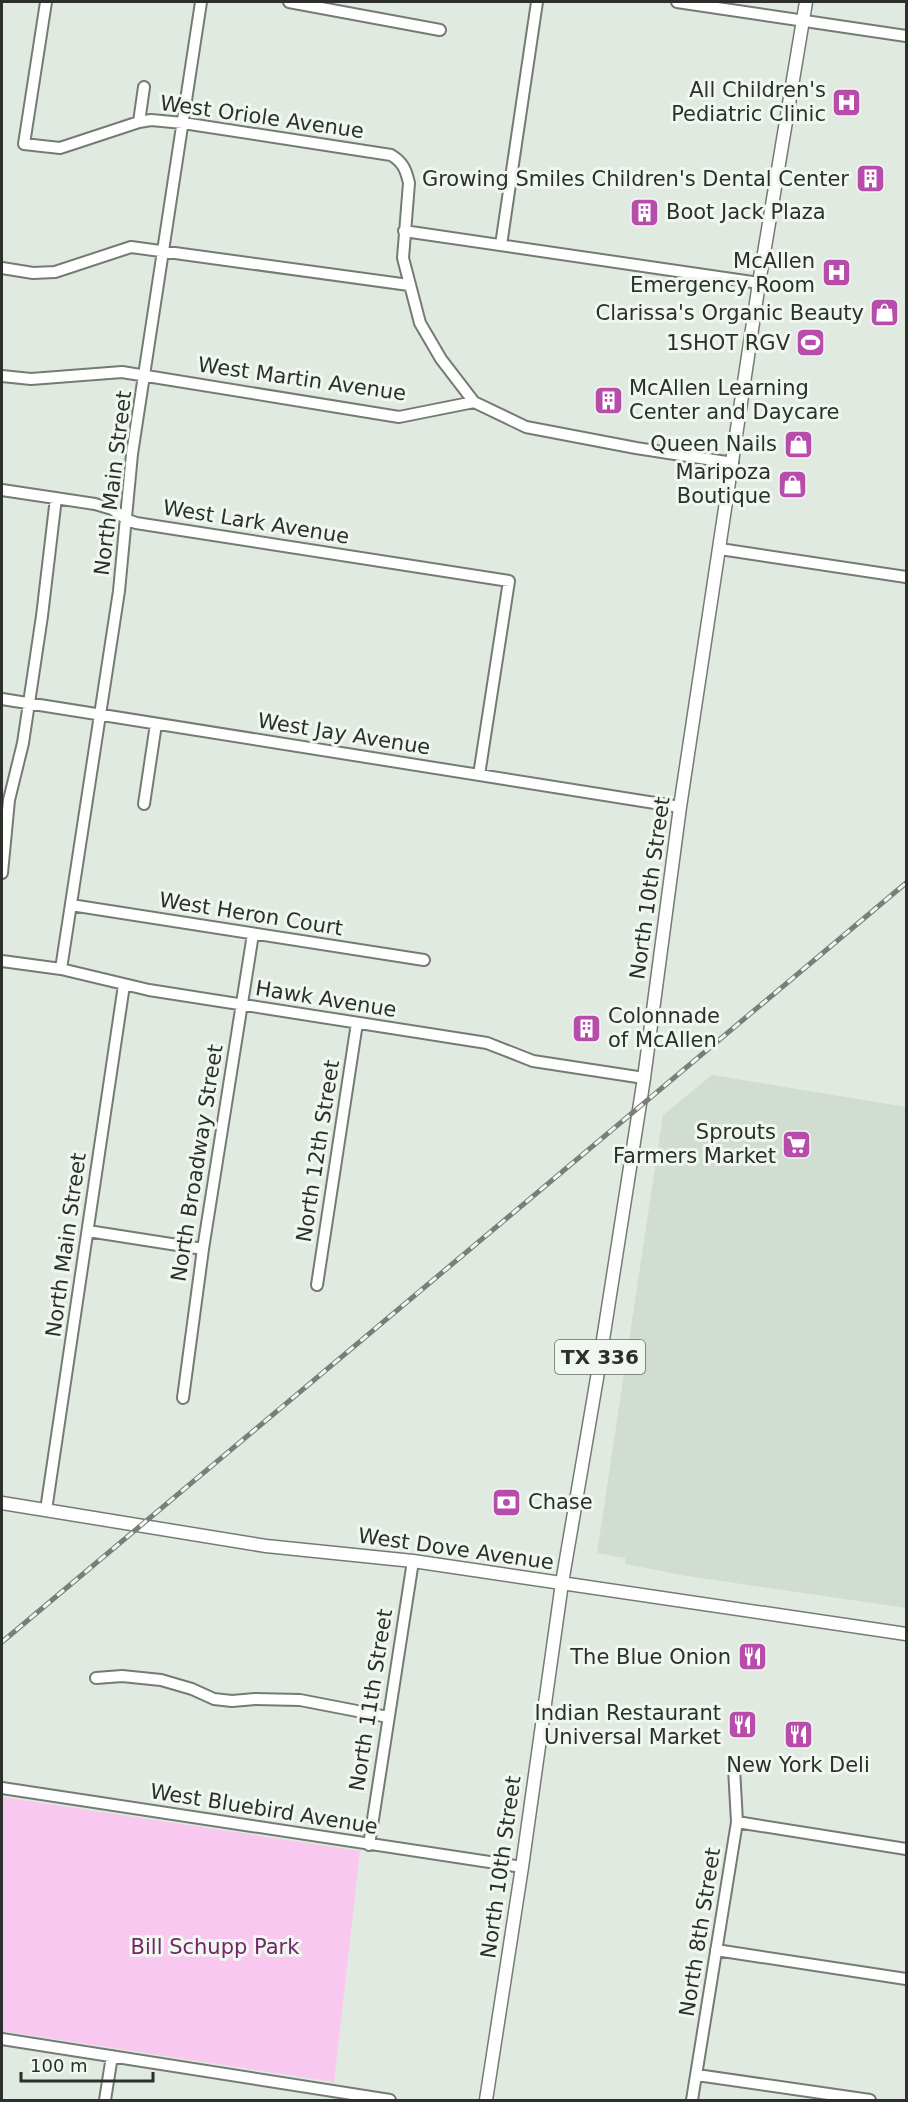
<svg xmlns="http://www.w3.org/2000/svg" width="908" height="2102" viewBox="0 0 908 2102" font-family="'DejaVu Sans',sans-serif">
<rect width="100%" height="100%" fill="#e1eae1"/>
<!-- built -->
<path fill="#d1ddd0" d="M712,1075l194,32v501l-219,-32 -62,-12v-6l-28,-5 66,-438z"/>
<!-- green -->
<path fill="#f9c8f0" d="M2,1797l358,54 -26,231 -332,-51z"/>
<g fill="none" stroke-linecap="round" stroke-linejoin="round">
<defs>
<path id="minor" d="M46,2l-22,142 36,4 79,-26 12,-2 32,3 208,32c12,7 15,15 18,28l-6,75 17,65 21,36 33,43
M289,2l151,28
M677,2l229,34
M139,122l5,-35
M404,231l355,52
M501,245l36,-243
M2,268l31,5 22,-1 76,-25 278,38
M2,376l29,3 91,-7 277,45 75,-15 52,25 110,21 97,15
M2,490l93,14 17,5 14,10 10,4 373,58 -30,194
M720,549l186,28
M2,699l678,108
M144,804l12,-80
M2,873l7,-73 14,-57 19,-127 14,-118
M71,905l353,55
M2,961l59,8 88,21 338,53 46,18 111,17
M61,969l58,-378 13,-137 69,-452
M88,1231l115,18
M317,1285l40,-262
M183,1398l20,-149 50,-315
M46,1510l78,-525
M96,1678l26,-2 39,4 31,9 22,10 18,2 23,-2 45,1 88,17
M2,1788l520,79
M737,1822l169,27
M369,1845l44,-284
M716,1950l190,29
M2,2039l388,61
M697,2075l173,25
M105,2100l7,-44
M692,2100l45,-278 -3,-54"/>
<path id="major" d="M2,1503l264,43 147,15 493,73
M486,2100l36,-233 40,-284 35,-205 47,-300 36,-271 79,-524 47,-281"/>
</defs>
<!-- minor casing -->
<use href="#minor" stroke="#747b73" stroke-width="14"/>
<!-- major casing -->
<use href="#major" stroke="#747b73" stroke-width="15"/>
<!-- minor -->
<use href="#minor" stroke="#fff" stroke-width="10"/>
<!-- major -->
<use href="#major" stroke="#fff" stroke-width="12"/>
<defs>
<path id="rail" d="M2,1642l904,-759"/>
</defs>
<!-- rail casing -->
<use href="#rail" stroke="#787e78" stroke-width="5"/>
<!-- rail -->
<use href="#rail" stroke="#eff7ee" stroke-width="3" stroke-dasharray="9" stroke-linecap="butt"/>
</g>
<!-- icons -->
<defs>
<symbol id="hospital-square" viewBox="-11 -11 22 22"><rect x="-9" y="-9" width="18" height="18" rx="4" fill="#b84cab" stroke="#eff7ee"/><path d="M-5-5h3v3.5h4V-5h3V5h-3V1.5h-4V5h-3Z" fill="#fff"/></symbol>
<symbol id="building-square" viewBox="-11 -11 22 22"><rect x="-9" y="-9" width="18" height="18" rx="4" fill="#b84cab" stroke="#eff7ee"/><path d="M-4-6H4V6H1V3H-1V6H-4ZM-2.5-4.3h1.7v1.8h-1.7ZM.8-4.3h1.7v1.8H.8ZM-2.5-1h1.7V.8h-1.7ZM.8-1h1.7V.8H.8Z" fill="#fff"/></symbol>
<symbol id="shop-square" viewBox="-11 -11 22 22"><rect x="-9" y="-9" width="18" height="18" rx="4" fill="#b84cab" stroke="#eff7ee"/><path d="M-5-2.5h2.3a2.7 3.5 0 0 1 5.4 0H5L5.5 6h-11ZM-1.5-2.5h3a1.5 2.3 0 0 0-3 0Z" fill="#fff"/></symbol>
<symbol id="stadium-square" viewBox="-11 -11 22 22"><rect x="-9" y="-9" width="18" height="18" rx="4" fill="#b84cab" stroke="#eff7ee"/><path d="M0-5a6.5 5 0 1 0 0 10a6.5 5 0 1 0 0-10ZM-3.5-1.8h7v3.6h-7Z" fill="#fff"/></symbol>
<symbol id="supermarket-square" viewBox="-11 -11 22 22"><rect x="-9" y="-9" width="18" height="18" rx="4" fill="#b84cab" stroke="#eff7ee"/><path d="M-6-5.5h2.5l.6 2H6L4.5 2H-2.5L-4.4-4H-6ZM-1.5 3.2a1.3 1.3 0 1 0 .1 0ZM3 3.2a1.3 1.3 0 1 0 .1 0Z" fill="#fff"/></symbol>
<symbol id="bank-square" viewBox="-11 -11 22 22"><rect x="-9" y="-9" width="18" height="18" rx="4" fill="#b84cab" stroke="#eff7ee"/><path d="M-6-4H6V4H-6ZM0-2.3a2.3 2.3 0 1 0 0 4.6a2.3 2.3 0 1 0 0-4.6Z" fill="#fff"/></symbol>
<symbol id="restaurant-square" viewBox="-11 -11 22 22"><rect x="-9" y="-9" width="18" height="18" rx="4" fill="#b84cab" stroke="#eff7ee"/><path d="M-5-6h1v4h1v-4h1v4h1v-4h1v5L-1.5 .5V6h-2V.5L-5-1ZM5-6V6H3V1.5H1.5Q1.5-4 5-6Z" fill="#fff"/></symbol>
</defs>
<g fill-rule="evenodd">
<use href="#hospital-square" x="830" y="86" width="33" height="33"/>
<use href="#building-square" x="854" y="162" width="33" height="33"/>
<use href="#building-square" x="628" y="196" width="33" height="33"/>
<use href="#hospital-square" x="820" y="256" width="33" height="33"/>
<use href="#shop-square" x="868" y="296" width="33" height="33"/>
<use href="#stadium-square" x="794" y="326" width="33" height="33"/>
<use href="#building-square" x="592" y="384" width="33" height="33"/>
<use href="#shop-square" x="782" y="428" width="33" height="33"/>
<use href="#shop-square" x="776" y="468" width="33" height="33"/>
<use href="#building-square" x="570" y="1012" width="33" height="33"/>
<use href="#supermarket-square" x="780" y="1128" width="33" height="33"/>
<use href="#bank-square" x="490" y="1486" width="33" height="33"/>
<use href="#restaurant-square" x="736" y="1640" width="33" height="33"/>
<use href="#restaurant-square" x="726" y="1708" width="33" height="33"/>
<use href="#restaurant-square" x="782" y="1718" width="33" height="33"/>
</g>
<g text-anchor="middle" stroke-width="6" stroke-linejoin="round" paint-order="stroke">
<!-- shield labels -->
<rect fill="#eff7ee" stroke="#666b66" stroke-width="1.5" x="555" y="1340" width="90" height="34" rx="4.5"/>
<g font-size="20" font-weight="bold" fill="#2c2f2b">
<text x="600" y="1364">TX 336</text>
</g>
<!-- poi labels -->
<g font-size="21" fill="#2c2f2b" stroke="#eff7ee" text-anchor="end">
<text x="826" y="97">All Children's<tspan x="826" dy="24">Pediatric Clinic</tspan></text>
<text x="849" y="186">Growing Smiles Children's Dental Center</text>
<text x="666" y="219" text-anchor="start">Boot Jack Plaza</text>
<text x="815" y="268">McAllen<tspan x="815" dy="24">Emergency Room</tspan></text>
<text x="864" y="320">Clarissa's Organic Beauty</text>
<text x="790" y="350">1SHOT RGV</text>
<text x="629" y="395" text-anchor="start">McAllen Learning<tspan x="629" dy="24">Center and Daycare</tspan></text>
<text x="777" y="451">Queen Nails</text>
<text x="771" y="479">Maripoza<tspan x="771" dy="24">Boutique</tspan></text>
<text x="608" y="1023" text-anchor="start">Colonnade<tspan x="608" dy="24">of McAllen</tspan></text>
<text x="776" y="1139">Sprouts<tspan x="776" dy="24">Farmers Market</tspan></text>
<text x="528" y="1509" text-anchor="start">Chase</text>
<text x="731" y="1664">The Blue Onion</text>
<text x="721" y="1720">Indian Restaurant<tspan x="721" dy="24">Universal Market</tspan></text>
<text x="798" y="1772" text-anchor="middle">New York Deli</text>
</g>
<!-- street labels -->
<g font-size="21" fill="#2c2f2b" stroke="#eff7ee">
<text transform="translate(262 117) rotate(8)" y="7">West Oriole Avenue</text>
<text transform="translate(302 379) rotate(8)" y="7">West Martin Avenue</text>
<text transform="translate(113 483) rotate(-83)" y="7">North Main Street</text>
<text transform="translate(256 522) rotate(9)" y="7">West Lark Avenue</text>
<text transform="translate(344 734) rotate(9)" y="7">West Jay Avenue</text>
<text transform="translate(650 888) rotate(-82)" y="7">North 10th Street</text>
<text transform="translate(251 914) rotate(9)" y="7">West Heron Court</text>
<text transform="translate(326 999) rotate(9)" y="7">Hawk Avenue</text>
<text transform="translate(318 1151) rotate(-81)" y="7">North 12th Street</text>
<text transform="translate(197 1163) rotate(-81)" y="7">North Broadway Street</text>
<text transform="translate(66 1245) rotate(-82)" y="7">North Main Street</text>
<text transform="translate(456 1549) rotate(8)" y="7">West Dove Avenue</text>
<text transform="translate(371 1700) rotate(-81)" y="7">North 11th Street</text>
<text transform="translate(264 1809) rotate(9)" y="7">West Bluebird Avenue</text>
<text transform="translate(501 1867) rotate(-82)" y="7">North 10th Street</text>
<text transform="translate(700 1932) rotate(-81)" y="7">North 8th Street</text>
</g>
<!-- park labels -->
<g font-size="21" fill="#75246c" stroke="#eff7ee">
<text x="215" y="1954">Bill Schupp Park</text>
</g>
</g>
<!-- border -->
<rect width="908" height="2102" fill="none" stroke="#2c2f2b" stroke-width="6"/>
<!-- scale -->
<path d="M21 2072v9h132v-9" fill="none" stroke="#2c2f2b" stroke-width="3"/>
<text x="30" y="2072" font-size="18" fill="#2c2f2b" stroke="#eff7ee" stroke-width="4.5" paint-order="stroke">100 m</text>
</svg>
